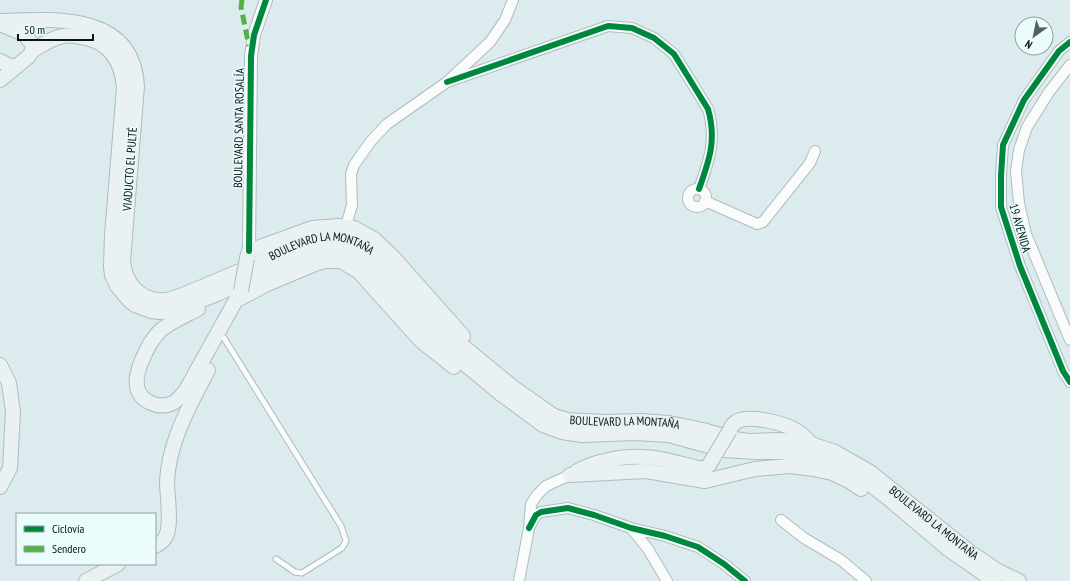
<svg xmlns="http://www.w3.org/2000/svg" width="1070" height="581" viewBox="0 0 1070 581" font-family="'PT Sans Narrow',sans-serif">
<rect width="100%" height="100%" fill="#dcebed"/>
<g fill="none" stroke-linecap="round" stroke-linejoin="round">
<defs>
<path id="service" d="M224,338l117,188 5,15 -4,7 -40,25 -7,-1 -19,-13"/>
<path id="minor" d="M1070,42l-11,9 -35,49 -21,45 -2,31v31l19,59 43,105 7,11
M1070,65l-21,27 -22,35 -8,23 -3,21 3,32 7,31 44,106
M447,82l161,-56 24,2 22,10 20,16 34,55c9,31 1,52 -9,80
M688 198a9 9 0 1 1 18 0a9 9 0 1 1-18 0Z
M705,201l52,23 6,-2 47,-59 5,-12
M346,226l6,-21 -1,-31 3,-9 17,-24 16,-17 60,-42 43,-40 15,-22 8,-20
M781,520l23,18 37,22 25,21
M529,528l7,-13 5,-3 27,-4 26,7 37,13 34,8 33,11 26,17 21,17
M631,528l17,21 19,32
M519,581l10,-53 2,-24 6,-9 9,-9 24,-11"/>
<path id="tertiary" d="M249,251l2,-195 3,-21 12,-35"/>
<g id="secondary">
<path id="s1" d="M0,21c54,-2 133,-9 137,65l-14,175c2,22 17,41 42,39 12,-1 25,-9 37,-13 19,-8 38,-16 56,-24 21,-10 42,-23 65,-26 20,-2 39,5 53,18l40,46 37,37 61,50 40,28 13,4 37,2 37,-1 28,2 34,7 31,9 15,2 29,-1 17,1 16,3 24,8 35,20 100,80 28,19 21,10"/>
<path d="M32,51c10,-6 19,-13 31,-15 5,-1 12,0 18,1 28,4 41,24 43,51l-12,147 -1,32 1,8 5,11 12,14 6,5 16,6 9,1 14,-1 43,-17 90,-40 21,-5 11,1 12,3 9,6 19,18 57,63 65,54 42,31 19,7 20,3 53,-2 34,2 54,15 34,2h26l21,2 23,6 14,5 14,8 34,26 59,50 46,32"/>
<path d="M0,61l10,5h7l12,-10 3,-5 1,-6 -9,-11 -24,-10"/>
<path d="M0,80l17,-14"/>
<path d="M247,258l2,-7 63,-23 27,-2 15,2 20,11 19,18 70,79"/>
<path d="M241,298l26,-14 48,-20 10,-3h16l18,11 62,69 33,26"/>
<path d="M198,309c-11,6 -31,14 -39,23 -10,10 -25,40 -22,54 2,15 22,24 36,17 5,-3 9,-8 13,-13l55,-99"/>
<path d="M0,365l9,18 4,29 -3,56 -10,19"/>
<path d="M730,430c1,-3 3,-6 6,-8 13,-8 48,1 61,9 5,3 10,8 14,13"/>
<path d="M576,472c17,-11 47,-16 67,-15 17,0 38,7 55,11h7l4,-3"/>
<path d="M570,475l76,-4 59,10 50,-12 35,-3 24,3 18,4 17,8 12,8"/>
<path d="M155,546c4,-2 9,-5 11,-10 6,-11 1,-41 1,-55 2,-40 23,-76 41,-111"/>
<path d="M86,581l32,-17"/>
</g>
</defs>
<!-- service casing -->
<use href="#service" stroke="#afbcbd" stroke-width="7"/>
<!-- minor casing -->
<use href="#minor" stroke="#afbcbd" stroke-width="12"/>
<!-- tertiary casing -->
<use href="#tertiary" stroke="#afbcbd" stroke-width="14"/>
<!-- secondary casing -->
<use href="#secondary" stroke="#afbcbd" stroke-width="16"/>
<!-- service -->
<use href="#service" stroke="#fafcfc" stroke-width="5"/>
<!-- minor -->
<use href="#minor" stroke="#fafcfc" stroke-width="10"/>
<!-- tertiary -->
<use href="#tertiary" stroke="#fafcfc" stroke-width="12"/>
<!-- secondary -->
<use href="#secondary" stroke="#e9f1f3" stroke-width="14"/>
<defs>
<path id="secondary-bridge" d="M241,291l6,-33
M709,465l21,-35"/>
</defs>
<!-- secondary-bridge casing -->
<use href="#secondary-bridge" stroke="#afbcbd" stroke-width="16" stroke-linecap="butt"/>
<!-- secondary-bridge -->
<use href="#secondary-bridge" stroke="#e9f1f3" stroke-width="14"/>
<!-- quiet -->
<path stroke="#54b144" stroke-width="5" stroke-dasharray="10 5" stroke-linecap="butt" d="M242,0l-1,7 8,39"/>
<defs>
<path id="cycleway" d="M1070,42l-11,9 -35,49 -21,45 -2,31v31l19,59 43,105 7,11
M447,82l161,-56 24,2 22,10 20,16 34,55c9,31 1,52 -9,80
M249,251l2,-195 3,-21 12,-35
M529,528l7,-13 5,-3 27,-4 26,7 37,13 34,8 33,11 26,17 21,17"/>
</defs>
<!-- cycleway casing -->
<use href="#cycleway" stroke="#ebfcfd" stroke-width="8"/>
<!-- cycleway -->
<use href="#cycleway" stroke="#00873e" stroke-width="6"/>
</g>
<g text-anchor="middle" stroke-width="3" stroke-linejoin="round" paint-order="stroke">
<!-- street labels -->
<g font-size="12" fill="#091314" stroke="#ebfcfd">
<text transform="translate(239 128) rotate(-89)" y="4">BOULEVARD SANTA ROSALÍA</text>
<text transform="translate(130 169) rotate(-86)" y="4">VIADUCTO EL PULTÉ</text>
<text transform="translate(1020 228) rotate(74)" y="4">19 AVENIDA</text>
<text dy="4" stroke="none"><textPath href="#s1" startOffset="581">BOULEVARD LA MONTAÑA</textPath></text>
<text dy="4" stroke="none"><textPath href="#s1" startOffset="953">BOULEVARD LA MONTAÑA</textPath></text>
<text dy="4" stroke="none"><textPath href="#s1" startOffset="1289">BOULEVARD LA MONTAÑA</textPath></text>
</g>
</g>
<!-- legend -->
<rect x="16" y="513" width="140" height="52" fill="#ebfcfd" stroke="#919fa0"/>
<rect x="24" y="526" width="20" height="6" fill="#00873e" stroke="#919fa0"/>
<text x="52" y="533" font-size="12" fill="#091314">Ciclovía</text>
<rect x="24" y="546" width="20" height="6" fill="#54b144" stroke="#919fa0"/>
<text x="52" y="553" font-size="12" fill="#091314">Sendero</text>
<!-- north arrow -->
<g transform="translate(1034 36) rotate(213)"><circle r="19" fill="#ebfcfd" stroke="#919fa0"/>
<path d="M0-3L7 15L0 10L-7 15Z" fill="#535f60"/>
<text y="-6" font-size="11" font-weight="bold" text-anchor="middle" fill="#091314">N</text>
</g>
<!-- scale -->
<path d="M18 34v6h75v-6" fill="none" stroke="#091314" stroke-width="2"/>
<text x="24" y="34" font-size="12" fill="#091314" stroke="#ebfcfd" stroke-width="3" paint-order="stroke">50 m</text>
</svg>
